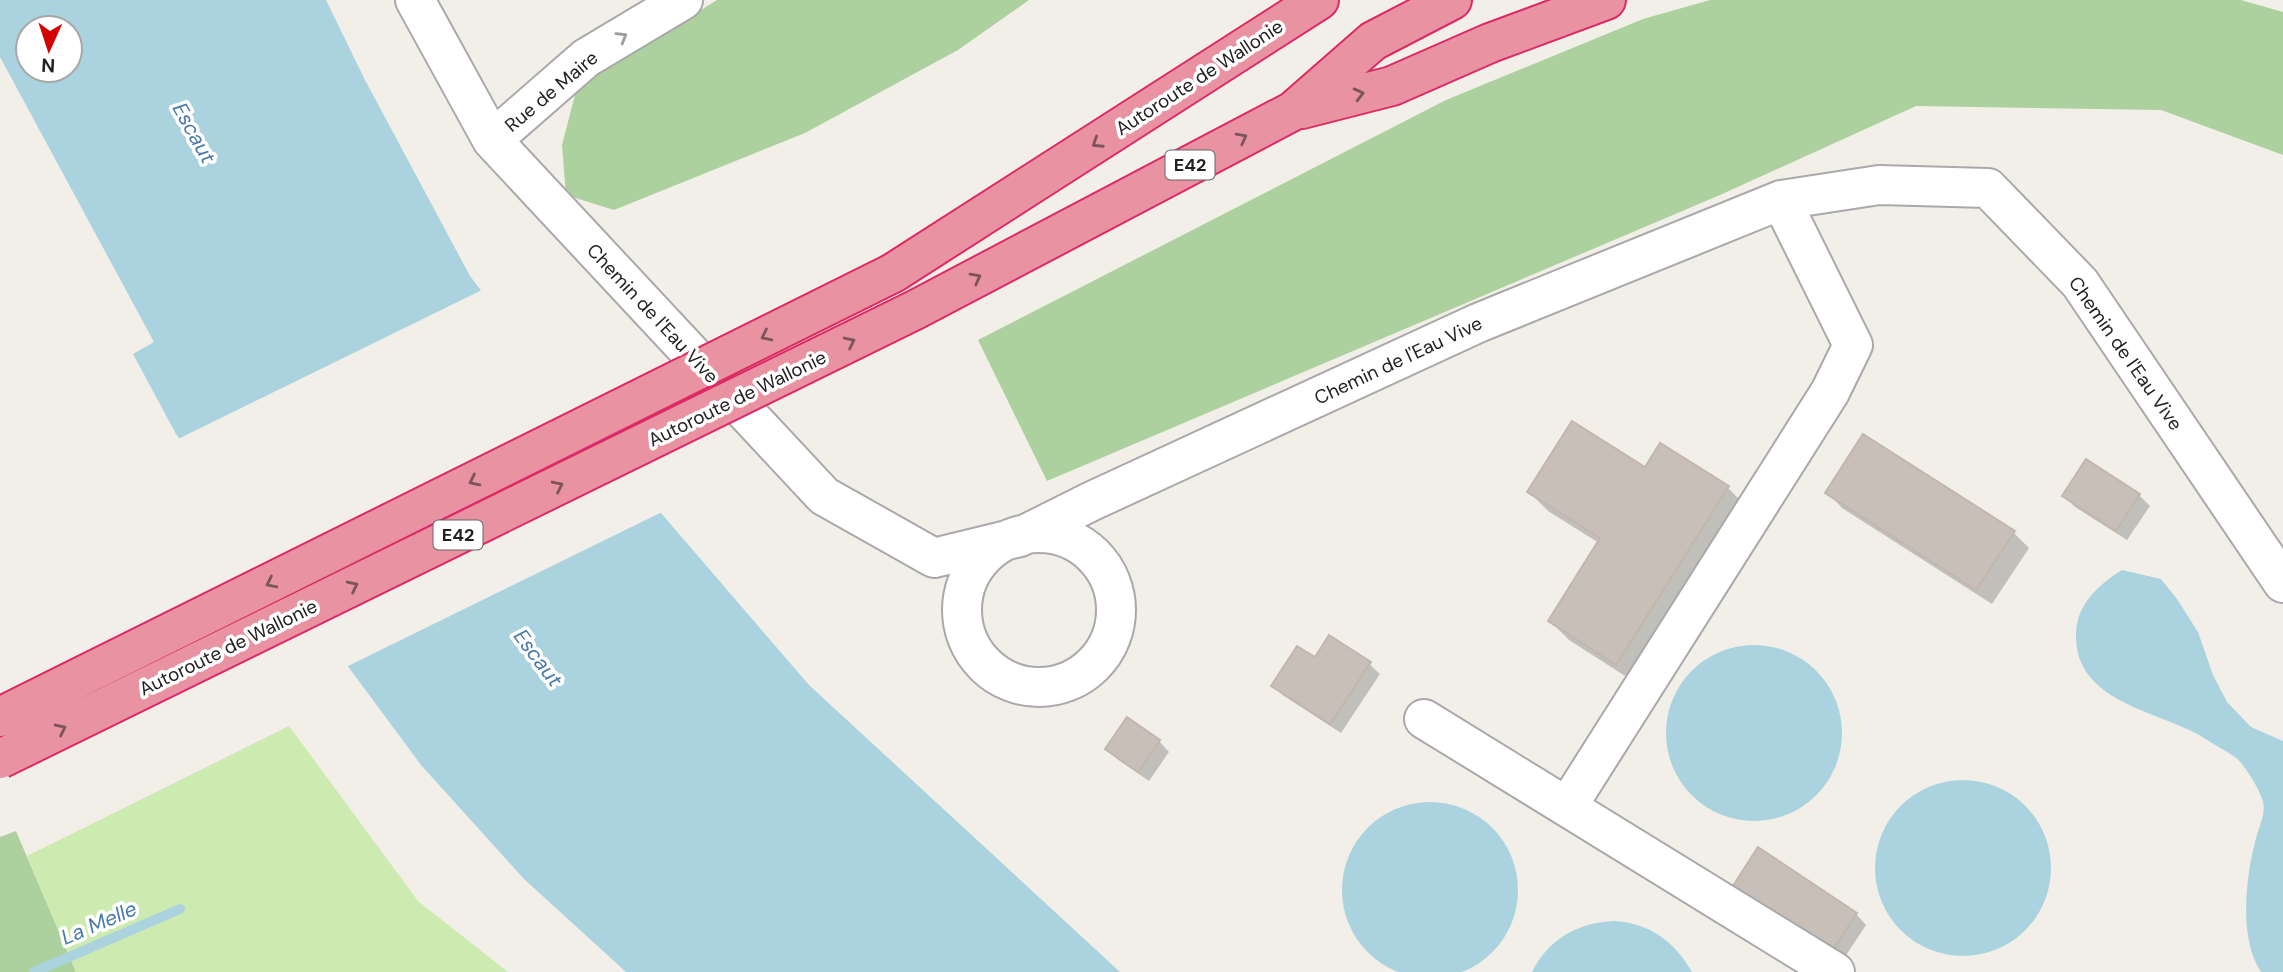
<svg xmlns="http://www.w3.org/2000/svg" width="2283" height="972" viewBox="0 0 2283 972" font-family="'DM Sans',sans-serif">
<rect width="100%" height="100%" fill="#f2efe9"/>
<!-- grass -->
<path fill="#cdebb0" d="M289,726l129,175 90,71h-432l-49,-116z"/>
<!-- forest -->
<path fill="#add19e" d="M717,0h312l-71,50 -153,83 -191,77 -48,-15 -4,-50 15,-58z
M1710,0h531l42,12v143l-122,-45 -245,-4 -196,89 -673,286 -69,-141 468,-240 197,-81z
M16,831l60,141h-76v-135z"/>
<!-- water -->
<path fill="#aad3df" fill-rule="evenodd" d="M0,0h326l39,80 105,196 98,129 241,280 311,287h-494l-102,-93 -103,-114 -245,-331 -43,-80 21,-12 -154,-285zM28,28h42v42h-42z
M2122,570l39,9 16,20 21,33 15,43 14,27 24,25 32,14v231h-22c-23,-35 -15,-96 -5,-134 3,-12 10,-24 7,-36 -4,-14 -13,-27 -21,-38 -6,-8 -17,-13 -25,-18 -9,-5 -18,-12 -28,-16 -44,-21 -114,-33 -113,-95 0,-30 22,-50 46,-65z
M1666 733a88 88 0 1 1 176 0a88 88 0 1 1-176 0Z
M1875 868a88 88 0 1 1 176 0a88 88 0 1 1-176 0Z
M1342 890a88 88 0 1 1 176 0a88 88 0 1 1-176 0Z
M1614,921c36,2 61,21 78,51h-160c16,-33 47,-50 82,-51z"/>
<!-- pier -->
<path fill="#f2efe9" d="M484,289l87,113 93,109 -320,157 -168,-228z"/>
<!-- shadow -->
<path fill="#0003" d="M1661,445l67,43 19,19 -111,176 -67,-43 -19,-19 49,-78 -51,-32 -19,-19 117,-23z
M1827,492l186,40 16,16 -37,56 -150,-96z
M2139,495l11,11 -23,34 -52,-33 -11,-11z
M1315,660l54,4 11,10 -39,59 -57,-37 -10,-10z
M1159,741l10,11 -20,29 -32,-22 -10,-10z
M1744,899l112,15 10,11 -25,38z"/>
<g fill="none" stroke-linecap="round" stroke-linejoin="round">
<!-- stream -->
<path stroke="#aad3df" stroke-width="10" d="M34,972l146,-63"/>
</g>
<!-- building -->
<path fill="#c7bfb8" stroke="#c4b6ab" stroke-width="2" d="M1572,421l73,46 15,-24 69,43 -113,179 -68,-44 52,-83 -73,-46z
M1863,434l152,97 -39,59 -151,-97z
M2086,459l54,35 -24,37 -54,-35z
M1329,635l42,27 -41,62 -59,-38 26,-40 18,11z
M1127,717l33,23 -22,32 -33,-23z
M1758,847l99,66 -27,41 -99,-65z"/>
<g fill="none" stroke-linecap="round" stroke-linejoin="round">
<defs>
<path id="minor" d="M415,0l77,140 332,356 110,62 86,-21 72,-36 386,-178 303,-123 98,-15 109,3 92,95 203,300
M492,140l94,-82 97,-58
M962 610a77 77 0 1 1 154 0a77 77 0 1 1-154 0Z
M1424,719l411,253
M1567,807l263,-415 23,-47 -72,-145"/>
<path id="highway" d="M1302,109l90,-23 98,-43 116,-43
M893,273l426,-273
M915,310l378,-199 80,-70 79,-41"/>
</defs>
<!-- minor casing -->
<use href="#minor" stroke="#a9a9a9" stroke-width="42"/>
<!-- highway casing -->
<use href="#highway" stroke="#dc2a67" stroke-width="42"/>
<!-- minor -->
<use href="#minor" stroke="#fff" stroke-width="38"/>
<!-- highway -->
<use href="#highway" stroke="#e892a2" stroke-width="38"/>
<defs>
<path id="highway-bridge" d="M0,717l893,-444
M0,759l915,-449"/>
</defs>
<!-- highway-bridge casing -->
<use href="#highway-bridge" stroke="#dc2a67" stroke-width="42" stroke-linecap="butt"/>
<!-- highway-bridge -->
<use href="#highway-bridge" stroke="#e892a2" stroke-width="38"/>
</g>
<!-- one-way arrows -->
<defs><path id="oneway-chevron" d="M-2-3.5L2.5 0L-2 3.5" fill="none" stroke-width="1.6" stroke-linecap="round" stroke-linejoin="round" transform="scale(1.75)"/></defs>
<use stroke="#9c9c9c" href="#oneway-chevron" transform="translate(622 37) rotate(-31)"/>
<g stroke="#7b545c">
<use href="#oneway-chevron" transform="translate(1359 94) rotate(-14)"/>
<use href="#oneway-chevron" transform="translate(1242 138) rotate(-28)"/>
<use href="#oneway-chevron" transform="translate(1097 143) rotate(147)"/>
<use href="#oneway-chevron" transform="translate(976 278) rotate(-28)"/>
<use href="#oneway-chevron" transform="translate(766 336) rotate(154)"/>
<use href="#oneway-chevron" transform="translate(850 342) rotate(-26)"/>
<use href="#oneway-chevron" transform="translate(474 481) rotate(154)"/>
<use href="#oneway-chevron" transform="translate(558 486) rotate(-26)"/>
<use href="#oneway-chevron" transform="translate(271 583) rotate(154)"/>
<use href="#oneway-chevron" transform="translate(353 586) rotate(-26)"/>
<use href="#oneway-chevron" transform="translate(61 729) rotate(-26)"/>
</g>
<g text-anchor="middle" stroke-width="7" stroke-linejoin="round" paint-order="stroke">
<!-- shield labels -->
<g fill="#fff" stroke="#646464" stroke-width="2">
<rect x="1165.5" y="150.5" width="49" height="29" rx="5"/>
<rect x="433.5" y="520.5" width="49" height="29" rx="5"/>
</g>
<g font-size="18" font-weight="bold" fill="#222">
<text x="1190" y="171">E42</text>
<text x="458" y="541">E42</text>
</g>
<!-- street labels -->
<g font-size="19" fill="#222" stroke="#fff">
<text transform="translate(1199 77) rotate(-33)" y="7">Autoroute de Wallonie</text>
<text transform="translate(551 91) rotate(-40)" y="7">Rue de Maire</text>
<text transform="translate(653 313) rotate(47)" y="7">Chemin de l'Eau Vive</text>
<text transform="translate(2126 353) rotate(55)" y="7">Chemin de l'Eau Vive</text>
<text transform="translate(1398 360) rotate(-25)" y="7">Chemin de l'Eau Vive</text>
<text transform="translate(737 398) rotate(-26)" y="7">Autoroute de Wallonie</text>
<text transform="translate(228 647) rotate(-26)" y="7">Autoroute de Wallonie</text>
</g>
<!-- water labels -->
<g font-size="21" font-style="italic" fill="#4a7aab" stroke="#fff">
<text transform="translate(194 133) rotate(61)" y="7">Escaut</text>
<text transform="translate(538 658) rotate(53)" y="7">Escaut</text>
<text transform="translate(99 923) rotate(-23)" y="7">La Melle</text>
</g>
</g>
<!-- north arrow -->
<g transform="translate(49 49) rotate(183)"><circle r="33" fill="#ffffff" stroke="#a7a7a7" stroke-width="2"/>
<path d="M0-5L12 26L0 18L-12 26Z" fill="#d40000"/>
<text y="-10" font-size="19" font-weight="bold" text-anchor="middle" fill="#222222">N</text>
</g>
</svg>
